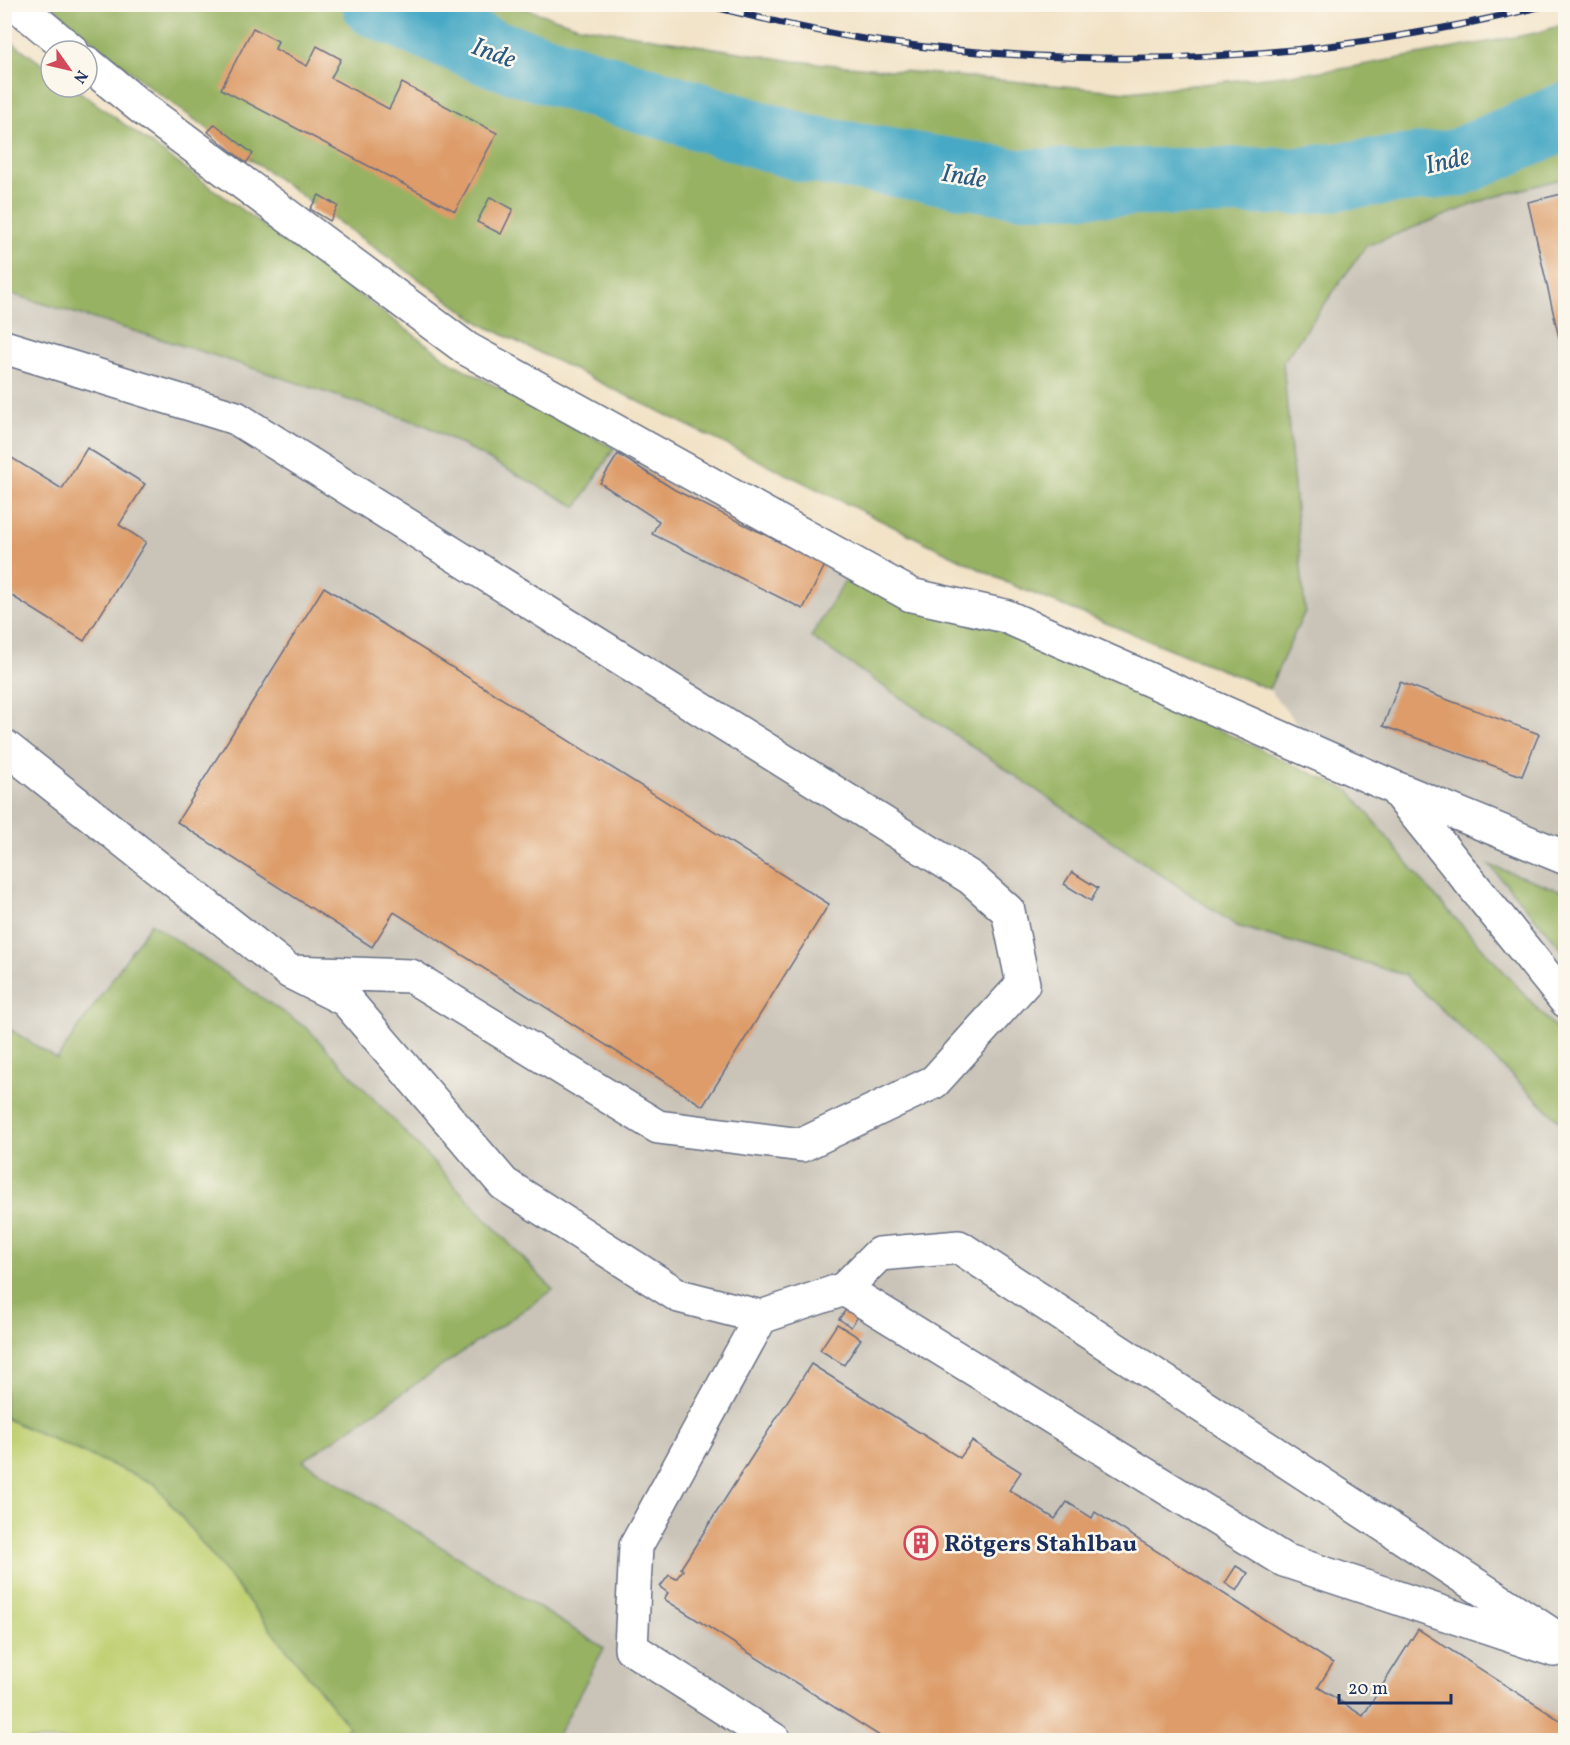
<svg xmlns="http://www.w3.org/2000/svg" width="1570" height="1745" viewBox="0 0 1570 1745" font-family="Vollkorn,serif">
<rect width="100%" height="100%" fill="#fbf7ec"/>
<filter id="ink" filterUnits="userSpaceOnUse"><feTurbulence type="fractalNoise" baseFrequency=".0167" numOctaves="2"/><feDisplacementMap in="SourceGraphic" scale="12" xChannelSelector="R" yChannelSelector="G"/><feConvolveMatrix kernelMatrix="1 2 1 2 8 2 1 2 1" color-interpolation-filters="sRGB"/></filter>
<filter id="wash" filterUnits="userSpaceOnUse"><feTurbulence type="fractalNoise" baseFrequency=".008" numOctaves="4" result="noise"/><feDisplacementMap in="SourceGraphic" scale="24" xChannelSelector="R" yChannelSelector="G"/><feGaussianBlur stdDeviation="1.35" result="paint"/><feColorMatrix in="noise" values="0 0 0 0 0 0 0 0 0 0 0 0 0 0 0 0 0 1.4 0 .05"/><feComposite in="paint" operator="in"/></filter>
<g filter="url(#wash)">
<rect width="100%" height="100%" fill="#f2e3c7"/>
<!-- industrial -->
<path fill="#c9c3b8" d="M1565,178v704l-3,9 -71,-25 74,86v87l-138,-152 -158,-198 36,-79 -22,-248 83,-116 124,-48z
M4,292l209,63 212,70 152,81 37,-58 235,126 -38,63 426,289 168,49 160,151v614h-1010l49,-92 -301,-187 250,-171 -402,-367 -94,137 -52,-34z"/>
<!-- green -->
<path fill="#c0d072" stroke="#6e8068" stroke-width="1.5" d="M4,1418l151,66 194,243 -22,13h-322z"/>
<!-- forest -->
<path fill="#98b264" stroke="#5a7061" stroke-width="1.5" d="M50,5h464l65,21 215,35 334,31 213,-23 195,-36 29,-9v154l-75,20 -124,48 -83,116 22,249 -36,78 -257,-104 -529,-260 -331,-236z
M4,36l47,35v16h22l381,277 160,84 -37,59 -152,-82 -212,-70 -208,-63z
M849,574l154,55 347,162 77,96 138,152v87l-160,-151 -168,-49 -426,-289z
M1489,865l76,27v60z
M151,923l157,106 245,261 -250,171 301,187 -49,92h-228l22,-13 -194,-243 -150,-66v-392l52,33z"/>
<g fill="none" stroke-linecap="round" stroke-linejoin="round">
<!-- river -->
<path stroke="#46a9c5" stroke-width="68" d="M376,4l116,49 311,95 214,35 282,-2 158,-18 109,-47"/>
</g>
<g id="blocks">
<!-- building -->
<path fill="#dd9c69" d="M253,28l25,13 -3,8 32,17 10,-20 24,13 -10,19 58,31 13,-26 95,50 -42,78 -234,-122z
M215,124l38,30 -7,9 -38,-31z
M1566,193v171h-1l-37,-162z
M319,195l19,11 -8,15 -20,-12z
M490,197l23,12 -12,25 -24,-12z
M87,448l58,36 -26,41 27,17 -62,99 -80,-50v-138l58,36z
M618,454l57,36 150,75 -22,44 -151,-75 7,-13 -59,-38z
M324,587l505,317 -126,202 -309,-194 -22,35 -195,-125z
M1400,682l139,52 -17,42 -139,-50z
M1072,872l26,16 -7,13 -27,-17z
M851,1303l11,7 -11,17 -12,-8z
M837,1324l24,15 -17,26 -24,-15z
M811,1364l149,94 12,-17 49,31 -12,18 46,29 12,-17 25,16 3,-6 238,151 -15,24 45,29 55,-87 148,95v9l-5,7h-610l-9,-5 -3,5h-53l-222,-141 4,-6 -8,-6 9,-12 7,4 7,-9 -2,-2z
M1236,1566l12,7 -11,18 -12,-8z"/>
</g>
</g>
<g filter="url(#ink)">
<use href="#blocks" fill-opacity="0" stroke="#666e83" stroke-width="1.5"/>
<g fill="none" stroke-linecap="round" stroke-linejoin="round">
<defs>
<path id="minor" d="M16,4l56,47
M87,63l55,45 325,241 444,246 94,21 388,171 173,71
M4,347l232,71 735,460 37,33 15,73 -89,98 -132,63 -144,-18 -247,-151 -121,-4
M4,746l286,226 56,28 158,184 175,112 82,21 83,-28 35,-35 80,-7 607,397
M1396,790l170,211
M844,1289l440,271 270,90
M761,1317l-125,229 -5,102 143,92"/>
</defs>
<!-- minor casing -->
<use href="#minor" stroke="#666e83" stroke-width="36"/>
<!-- minor -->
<use href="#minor" stroke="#fff" stroke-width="33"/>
<defs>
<path id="rail" d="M703,4c60,15 121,30 182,38 226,30 444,19 665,-38"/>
</defs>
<!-- rail casing -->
<use href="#rail" stroke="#1b2f5e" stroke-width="7"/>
<!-- rail -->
<use href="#rail" stroke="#fbf7ec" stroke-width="4.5" stroke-dasharray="14" stroke-linecap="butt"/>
</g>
</g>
<!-- icons -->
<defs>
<symbol id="building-ring" viewBox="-11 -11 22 22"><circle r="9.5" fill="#fbf7ec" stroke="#d1495b" stroke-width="1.5"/><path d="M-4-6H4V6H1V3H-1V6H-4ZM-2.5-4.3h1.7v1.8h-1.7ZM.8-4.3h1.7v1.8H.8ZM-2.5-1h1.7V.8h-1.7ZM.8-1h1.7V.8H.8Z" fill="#d1495b"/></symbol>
</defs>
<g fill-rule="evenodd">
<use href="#building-ring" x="902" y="1524" width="38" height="38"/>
</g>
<g text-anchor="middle" stroke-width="5" stroke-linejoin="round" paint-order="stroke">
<!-- poi labels -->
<g font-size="24" font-weight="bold" fill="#1b2f5e" stroke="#fbf7ec" text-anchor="start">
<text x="944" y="1551">Rötgers Stahlbau</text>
</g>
<!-- water labels -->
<g font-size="26" font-style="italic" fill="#2a5a82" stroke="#fbf7ec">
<text transform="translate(494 52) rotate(20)" y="9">Inde</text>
<text transform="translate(1447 160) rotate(-13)" y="9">Inde</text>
<text transform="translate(964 175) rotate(9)" y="9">Inde</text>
</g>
</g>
<!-- margin -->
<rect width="1570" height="1745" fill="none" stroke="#fbf7ec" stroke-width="24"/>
<!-- north arrow -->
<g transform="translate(69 69) rotate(124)"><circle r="28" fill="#fbf7ec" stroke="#a1a7b3" stroke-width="1.5"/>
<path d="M0-4.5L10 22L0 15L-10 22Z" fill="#d1495b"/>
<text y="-9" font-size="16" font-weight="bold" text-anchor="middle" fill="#1b2f5e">N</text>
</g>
<!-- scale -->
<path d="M1339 1694v9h112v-9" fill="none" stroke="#1b2f5e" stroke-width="3"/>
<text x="1348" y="1694" font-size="18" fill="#1b2f5e" stroke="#fbf7ec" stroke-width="4.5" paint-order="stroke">20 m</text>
</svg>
